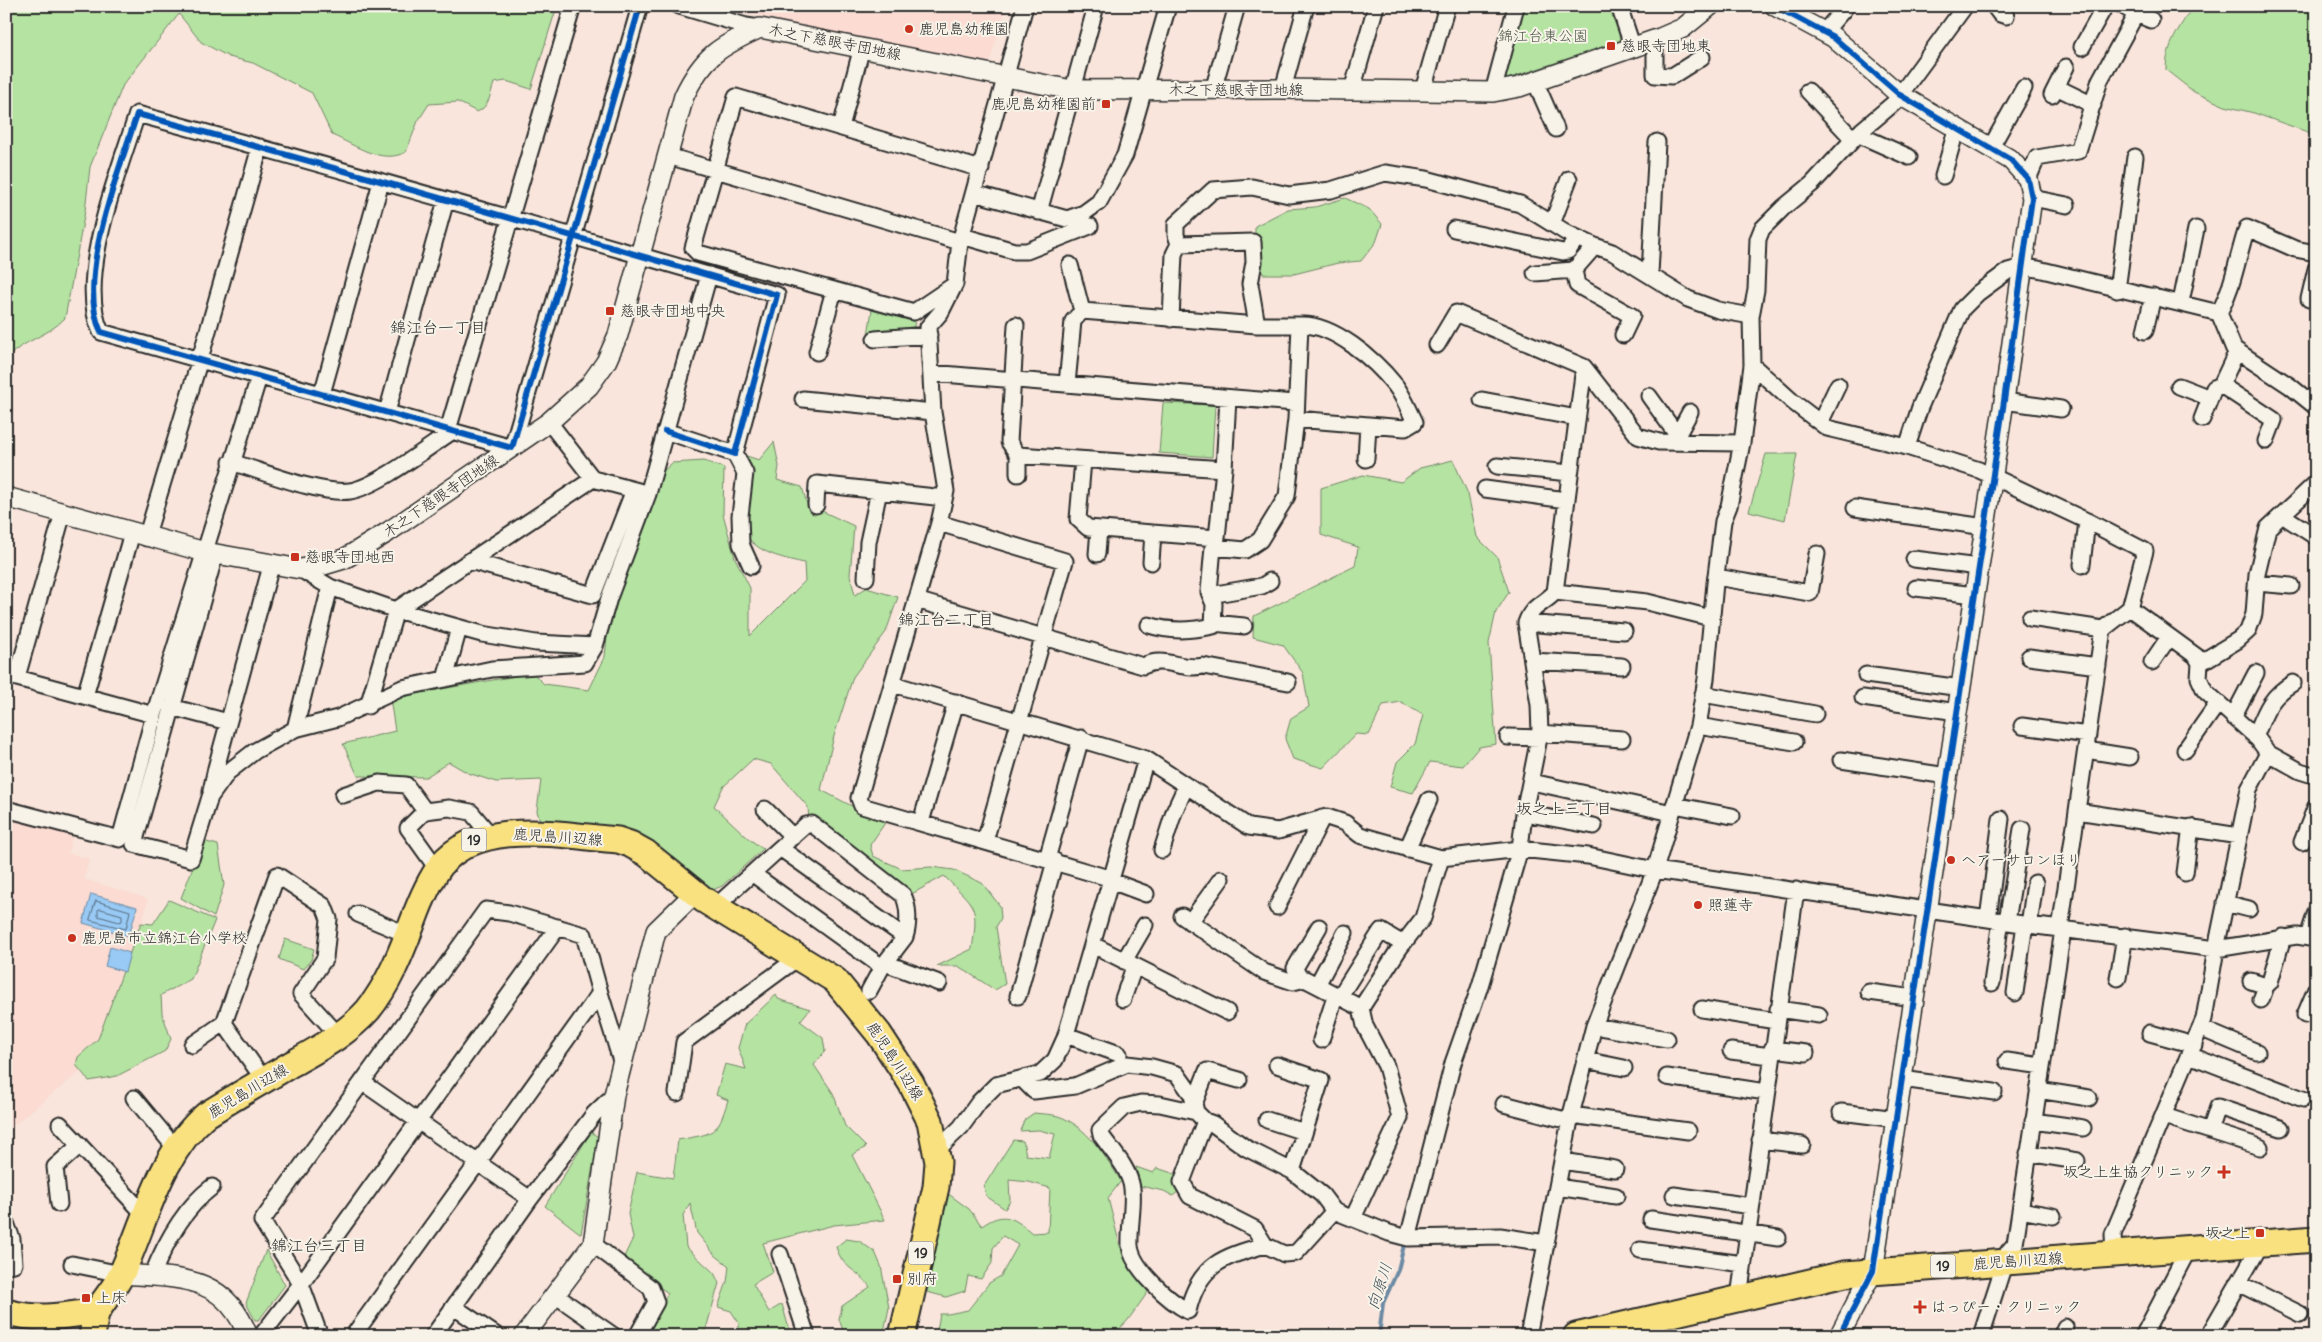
<svg xmlns="http://www.w3.org/2000/svg" width="2322" height="1342" viewBox="0 0 2322 1342" font-family="Delius,'Klee One',sans-serif">
<rect width="100%" height="100%" fill="#f9e5db"/>
<filter id="ink" filterUnits="userSpaceOnUse"><feTurbulence type="fractalNoise" baseFrequency=".02" numOctaves="2"/><feDisplacementMap in="SourceGraphic" scale="10" xChannelSelector="R" yChannelSelector="G"/><feConvolveMatrix kernelMatrix="1 2 1 2 8 2 1 2 1" color-interpolation-filters="sRGB"/></filter>
<g filter="url(#ink)">
<!-- built -->
<path fill="#fbdbd2" d="M726,6h280l-17,58 -207,-42z
M6,815l67,19 -5,19 21,6 -5,20 64,20 -19,78 -10,64 -113,90z"/>
<!-- green -->
<path fill="#b5e3a2" stroke="#708766" d="M6,6h551l-26,83 -25,-8 -12,2c-4,12 -5,24 -17,29l-19,-10 -29,2 -11,17 -12,31c-24,13 -51,-7 -74,-17l-20,-42 -59,-30 -24,-6 -28,-15 -22,-28 -56,71 -33,82 -5,44 -20,107c-19,20 -41,21 -59,41v-110l3,-8 -3,-1z
M1521,6h93l10,34 -120,40z
M2193,6h123v129l-62,-22 -29,-7 -31,-14 -28,-22c0,-25 14,-43 27,-64z
M1345,198l24,11 13,15 -6,18 -15,19 -23,2 -44,11h-31l-8,-20v-28l33,-17 27,-2z
M872,310l43,12 -2,7 -45,6z
M1163,403l52,2 -3,52 -53,-4z
M774,442l5,24 -2,14 25,7 5,17 47,22 -4,49 5,20 11,-7 32,9 -12,35 -33,45 -19,59 -13,54 50,26 20,-2 -21,31 3,11 29,13 29,-2 23,3 28,13 18,23 1,12 -5,9 9,57 -10,6 -37,-24h-21l35,-17c7,-45 3,-42 -28,-73l-34,19 -101,-74 -1,-14 -37,-43 -18,-5 -30,28 -9,19 34,32 15,11 -41,37 -14,6 -52,-44 -114,-20 -5,-17 4,-31 -45,2 -28,-9 -19,-11 -23,15 -68,-1 -15,-32 52,-13 -5,-33 143,-25 11,11 45,6 16,-33 5,-50 29,-66 21,-67 12,-11 32,-2 20,7 -1,46 12,44 15,30v48l55,-55 -1,-18c-17,-4 -38,-8 -51,-20 -20,-17 -15,-64 -16,-90l22,7z
M1766,454h31l-12,66 -36,-9z
M1453,460l15,34 9,43 20,20 12,35 -13,20 -7,31 7,101 -17,3 -16,19 -33,-4 -17,31 -23,-6 7,-25 18,-18 8,-29 -22,-13 -18,3 -14,30 -13,-1 -33,34 -30,-9 -8,-20 6,-21 18,-11 -6,-34 -20,-28 -30,-8 1,-21 101,-50 3,-19 -37,-12v-47l42,-13 38,7 19,-14z
M203,841l15,4 6,40 -10,32 -33,-19z
M169,900l46,20 -24,59 -30,16 1,18 9,26 -6,12 -48,25 -28,5 -13,-16 2,-8 20,-18 43,-116 12,1z
M285,939l29,10 -3,11 -8,9 -24,-10z
M776,995l2,4 32,10 -10,12 23,17 2,13 -11,14 19,28 12,33 21,21 -14,8 33,65 -51,5 -71,18 10,29 -20,12 16,28 13,-8 9,32h-54l2,-13 -8,-12 -13,-4 9,-25 2,-16 -14,-11 -18,-22 -7,-30 -7,12 3,32 28,26 5,10 -15,53h-60l24,-43 -46,-32 11,-23 -5,-24 9,-42 36,6 5,-38c36,-7 39,-4 50,-40l-12,-5 9,-31 21,5 -8,-21 7,-24z
M1034,1113c8,1 17,1 24,3 28,9 48,41 63,65l-13,17 12,48 28,46 -20,28 -15,16h-177l4,-22h8l20,-4 21,-27 12,-7 17,-31 -15,-9 -10,12 -1,15 -11,16 -13,-3 -3,15 -19,6 -19,-5 4,-17 -6,-4 18,-81 26,19 13,17c22,-16 32,-8 50,7l16,-1 2,-44 -21,-6 -20,-2 1,21 -5,8 -19,-13 -2,-10 29,-46 10,1 3,14 23,3 6,-24 -16,-4 -19,1 4,-11z
M591,1132l7,5 -17,97 -36,-28z
M1136,1167l17,6 4,-5 18,6 5,16 -7,6 -9,-5 -24,-5z
M846,1239l13,2 16,11 6,14 8,42 -6,28h-38l-6,-17 3,-13 28,-19c-13,-19 -26,-16 -34,-40z
M266,1250l19,35 -26,35h-4l-9,-17z"/>
<!-- water -->
<path fill="#98caf5" stroke="#6c8aa4" d="M91,894l46,13 -8,29 -46,-13z
M110,947l20,6 -5,19 -20,-6z"/>
<g fill="none" stroke-linecap="round" stroke-linejoin="round">
<!-- shore -->
<path stroke="#576b7c" stroke-width="1" d="M96,901l34,10 -4,18 -36,-9z
M101,909l21,6v6l-3,1 -21,-6v-6z"/>
<!-- stream -->
<path stroke="#6c8aa4" stroke-width="4" d="M1379,1336l4,-33 15,-33 6,-25"/>
<defs>
<path id="minor" d="M640,6l-128,442 -411,-116c-26,-54 19,-163 36,-218 214,57 427,120 640,181l-42,159 -70,-23
M679,6l67,20 14,2
M1025,6l-65,236 -5,42 -14,28 -13,15 5,85 13,79 -7,32 -80,275 3,8 250,73
M1619,6l14,42
M1994,6l6,8 6,2
M2136,14l15,6
M1824,32l20,-23
M1655,40v35l17,1 30,-19
M2082,47l23,-41
M1535,81l21,48
M2056,87l37,18
M1283,89l23,-83
M1213,90l24,-84
M1352,90l24,-84
M1423,90l24,-84
M1808,91l45,48
M1493,92l23,-86
M2052,95l14,-28
M841,127l21,-80
M1857,134l52,23
M1991,147l33,-59
M668,156l292,86
M1943,176l14,-49
M2028,179l9,-21 41,-7 22,-71 36,-66 -13,-8
M974,193l93,26 17,-6 15,-11 26,-47 43,-149
M2032,198l35,7
M1039,212l57,-206
M1552,224l17,-45
M1454,229l109,23 5,-1 9,-13
M962,236l52,15h13l63,-25
M1179,244l74,-2 1,20 -4,22 7,41
M1070,265l12,46
M1535,273l39,-3
M1650,274l7,-132
M954,285l-40,27 -216,-59 -5,-5 43,-151 245,72
M2117,290l18,-133
M2309,299l7,-30
M2181,302l15,-73
M2219,313c15,-28 18,-55 28,-85l48,21 21,4
M1171,319l3,-65 5,-10 -3,-9v-11l37,-34 39,-3 37,8 42,-5 54,-17 41,6 94,25 47,29 28,13
M1016,325l-7,117 9,13 206,14
M2145,331l8,-35
M1623,335l9,-19 -55,-31 -3,-15 21,-24 17,6 76,47 30,11 33,6
M875,339l54,-4
M1437,345l19,-32 128,54 54,69 21,6 83,1
M817,352l17,-62
M1752,365l41,37 34,26 80,19 72,23 108,51 58,30 -15,57 66,48 4,7 -1,15 6,13 52,47 11,15 32,18 16,5
M931,373l364,30
M1067,384l6,-63 9,-10 175,14h43l-4,94 -9,77 -27,44 -15,10 -32,-3
M2221,385l53,35 -8,21
M2179,386l31,12
M322,394l59,-212
M1649,396l33,46
M803,399l130,13
M1482,400l95,18
M2004,401l57,8
M387,412l59,-212
M1296,419l109,9 10,-6c-6,-12 -12,-27 -20,-37 -20,-25 -62,-62 -95,-60
M2202,419l12,-31 7,-3 16,-34
M549,422l44,57 49,13
M1820,423l18,-38
M448,430l125,-424
M1677,436l13,-24
M1907,447l13,-40 42,-98 16,-16 30,-22 15,-4 15,2 181,44 15,36 56,37 26,21
M735,454l10,19 -5,43 1,28 10,22
M1366,459l2,-34
M1083,460l-5,59 10,9 129,10
M231,462c31,9 89,33 119,29 27,-4 78,-44 103,-60
M1497,466l73,7
M1018,474v-19
M1485,489l81,11
M816,505l1,-21 127,14
M1855,508l130,19
M2282,515l34,22
M939,523l126,38 -80,280
M146,538l54,-179 60,-212
M1097,554l2,-25
M215,555l-81,289 57,15 19,-62 18,-25 27,-21 40,-22 43,-11 64,-30 90,-19 93,-6 10,-17 14,-48 39,-104 61,-219
M1914,559l65,8
M470,561l123,34 41,-105
M1151,562l2,-29
M2082,565l5,-44
M300,569l30,18 66,23 86,24 54,9 59,3
M1716,577l94,16 7,-39
M866,578l2,-36 11,-51
M2257,583l34,3
M1916,588l59,7
M1555,592l92,10 64,16
M1210,595l52,-9 8,-5
M916,600l227,66c22,-11 37,5 60,0l85,16
M2030,618l73,11
M1213,623l31,3
M1526,623l98,8
M1149,625c21,7 42,6 64,1l1,-22 -5,-12 4,-45 4,-9 7,-69 4,-71
M2029,657l69,9
M1532,661l90,5
M2152,662l17,-25
M2200,663l38,-23 10,-9 6,-17 3,-40 11,-46 48,-45
M6,675l148,40
M1866,675l95,13
M17,677l46,-164
M445,679l14,-51
M893,684l253,75 103,68 29,4 49,-14 18,6 15,12 81,23 79,-9 68,7 67,14 374,55 187,24 81,-13 19,3
M1703,694l112,20
M85,696l47,-163
M1863,698l94,14
M368,706l28,-96 197,-131
M171,707l57,15
M2233,717l23,-44
M1698,726l96,16
M2022,726l66,9
M295,729l35,-142
M1540,733l82,6
M1508,737l32,1
M2255,737c10,-24 14,-40 38,-54
M2086,750l44,7
M2185,750l33,-47
M1841,760l106,16
M1532,782l140,31
M211,791l5,-23 55,-202
M343,795l36,-12 27,2 19,26
M1674,805l58,11
M6,809l114,30 34,-124 105,-338
M765,809l28,28
M2077,811l26,-182 27,-21
M1524,813l70,13
M921,822l35,-120
M2302,842l14,-36
M780,848l26,-23 6,-1 91,71c6,11 6,30 2,42
M1407,849l22,-49
M1162,850l12,-38 12,-26
M1047,859l34,-121
M438,870l-30,-42 17,-17 24,-3 22,4 20,24
M2185,873l6,-46
M1111,881l35,13
M2225,903l24,6
M715,907l65,-59 125,89 -23,30 -129,-93
M1277,907l45,-89
M358,914l50,21
M1182,916l82,56 29,10 12,-3 56,29 4,18 21,40 14,52 -47,100
M1988,919l13,-100
M2007,921l15,-92
M1190,922l31,-43
M2029,925l6,-42
M2060,929l17,-118 162,25
M2308,937l8,-25
M1093,945l134,67
M1124,961l21,-36
M885,963l54,20
M2118,978l7,-42
M1300,980l-5,-12 24,-41
M2251,981l15,5
M1992,983l9,-63
M1317,985l28,-52
M869,991l13,-24
M1869,992l45,6
M600,993l22,71
M2015,993l10,-69
M1018,996l37,-135
M1340,996l41,-65 22,13
M1123,999l11,-32
M2261,1000l5,-14 4,-4 13,-45
M1361,1008l38,-59 24,-31 18,-60
M1702,1009l74,12
M1778,1009l41,6
M2305,1015l11,-26
M1594,1026l73,13
M2200,1028l57,24
M2150,1033l44,12
M1066,1035l53,19
M1321,1040l15,-46
M192,1045l32,-22
M1772,1049l34,4
M1731,1051l40,5
M2189,1055l114,44
M1585,1060l39,8
M2007,1061l35,5
M1277,1065l44,15 -29,91
M1667,1077l99,15
M1022,1079l12,12 41,-5 52,-22 25,3 25,7 15,21 4,17
M1902,1079l92,13
M264,1080l-40,-57 53,-148 47,31 5,13 -4,39 -24,36 38,42
M362,1082l168,117
M2038,1090l51,8
M677,1093l7,-51 115,-85
M134,1098l43,52
M1194,1104l13,-33 32,9
M1504,1104l65,17
M1841,1112l55,7
M1571,1115l117,16
M2164,1116l96,31
M1267,1120l37,12
M1205,1121l-23,61 8,14 65,33 10,16 19,9 12,-1 38,-42
M2033,1121l50,7
M60,1124l85,91
M2210,1131l8,-24 63,21
M1760,1140l42,5
M937,1150l24,-23 18,-25 17,-17 44,-11 15,-14 10,-22 81,-279
M2028,1153l49,8
M1562,1161l53,8
M1557,1187l59,9
M1674,1195l77,11
M59,1204l-4,-37 25,-22
M2020,1210l33,6
M1651,1219l127,19
M6,1223l6,16 2,25 -8,1
M1408,1238l45,-175 27,-77 40,-137 4,-36 16,-80 -1,-28 -13,-82c6,-18 17,-18 29,-31l29,-225
M593,1244l58,44 5,14 -19,34
M1265,1245c-42,12 -66,19 -77,66 -18,-9 -56,-43 -58,-65 -1,-19 4,-39 2,-58 -3,-20 -20,-37 -31,-53l-1,-5 24,-23 17,-4 19,1 36,8 9,9 8,3 33,24 46,23 30,24 12,16 55,22 19,5 92,-2 46,7
M1640,1250l103,14
M780,1254l27,82
M2114,1255l-1,-21 91,-215 12,-70 33,-160 19,-36
M72,1264l49,10
M152,1276c13,-33 31,-67 60,-89
M2238,1283l62,31
M555,1295l59,41
M1739,1297l57,-407
M454,1307l43,29
M261,1336l40,-52 257,-357
M320,1336l-19,-52 -39,-63 224,-311 23,3 75,22 16,58 -247,343
M433,1336l97,-137 64,-85 20,-19
M1528,1336l43,-221 23,-89 61,-156 43,-144 8,-47 9,-96 8,-62 6,-15 13,-63 10,-78 -1,-49 5,-26 2,-51 4,-10 22,-22 28,-23 50,-54 32,-27 71,-97
M1981,1336l27,-84 7,-8 48,-314
M2061,1336l4,-9
M2143,1336l45,-86
M2208,1336l53,-92"/>
<path id="tertiary" d="M1775,6l58,31 67,58 111,65 17,19 4,19 -28,203 -131,870 -34,65
M6,497l199,55 95,17 24,-4 20,-6 44,-27 161,-110 40,-36 17,-24 12,-27 66,-239c19,-40 36,-50 76,-68l312,62 211,-1 210,3 26,-5 141,-49 23,-10 27,-22
M121,1274c57,4 104,0 127,62
M524,1336l69,-92 21,-149 42,-164 39,-38"/>
<path id="primary" d="M6,1312c35,9 56,4 91,-1
M92,1336c2,-8 2,-20 6,-26 7,-12 17,-22 23,-35 25,-54 38,-120 85,-160 27,-17 55,-33 82,-49 28,-16 58,-31 80,-56 22,-27 34,-60 46,-91 7,-19 15,-38 27,-54 39,-48 123,-29 177,-25l12,4 16,9 58,47 131,80 44,54 32,49 19,38 8,41 -2,25 -34,149
M1576,1336l269,-62 471,-35"/>
</defs>
<!-- minor casing -->
<use href="#minor" stroke="#2b2b2b" stroke-width="19"/>
<!-- tertiary casing -->
<use href="#tertiary" stroke="#2b2b2b" stroke-width="22"/>
<!-- primary casing -->
<use href="#primary" stroke="#2b2b2b" stroke-width="29"/>
<!-- minor -->
<use href="#minor" stroke="#f7f3e8" stroke-width="15"/>
<!-- tertiary -->
<use href="#tertiary" stroke="#f7f3e8" stroke-width="19"/>
<!-- primary -->
<use href="#primary" stroke="#fae180" stroke-width="25"/>
<defs>
<path id="cycleway" d="M640,6l-128,442 -411,-116c-26,-54 19,-163 36,-218 214,57 427,120 640,181l-42,159 -70,-23
M1775,6l58,31 67,58 111,65 17,19 4,19 -28,203 -131,870 -34,65"/>
</defs>
<!-- cycleway casing -->
<use href="#cycleway" stroke="#f7f3e8" stroke-width="9"/>
<!-- cycleway -->
<use href="#cycleway" stroke="#0057b8" stroke-width="6"/>
</g>
</g>
<!-- markers -->
<g fill="#c8321e" stroke="#f7f3e8" stroke-width="2">
<circle cx="909" cy="29" r="5"/>
<rect x="1606" y="41" width="10" height="10" rx="2.5"/>
<rect x="1101" y="99" width="10" height="10" rx="2.5"/>
<rect x="605" y="306" width="10" height="10" rx="2.5"/>
<rect x="290" y="552" width="10" height="10" rx="2.5"/>
<circle cx="1951" cy="860" r="5"/>
<circle cx="1698" cy="905" r="5"/>
<circle cx="72" cy="938" r="5"/>
<path d="M2221.5 1164.5h5v5h5v5h-5v5h-5v-5h-5v-5h5z"/>
<rect x="2255" y="1228" width="10" height="10" rx="2.5"/>
<rect x="892" y="1274" width="10" height="10" rx="2.5"/>
<rect x="81" y="1293" width="10" height="10" rx="2.5"/>
<path d="M1917.5 1299.5h5v5h5v5h-5v5h-5v-5h-5v-5h5z"/>
</g>
<g text-anchor="middle" stroke-width="4" stroke-linejoin="round" paint-order="stroke">
<!-- shield labels -->
<g fill="#f7f3e8" stroke="#686764" stroke-width="1">
<rect x="461.5" y="828.5" width="25" height="23" rx="4"/>
<rect x="908.5" y="1241.5" width="25" height="23" rx="4"/>
<rect x="1930.5" y="1254.5" width="25" height="23" rx="4"/>
</g>
<g font-size="14" font-weight="bold" fill="#2b2b2b">
<text x="474" y="845">19</text>
<text x="921" y="1258">19</text>
<text x="1943" y="1271">19</text>
</g>
<!-- poi labels -->
<g font-size="15" fill="#2b2b2b" stroke="#f7f3e8" text-anchor="start">
<text x="919" y="34">鹿児島幼稚園</text>
<text x="1621" y="51">慈眼寺団地東</text>
<text x="1096" y="109" text-anchor="end">鹿児島幼稚園前</text>
<text x="620" y="316">慈眼寺団地中央</text>
<text x="305" y="562">慈眼寺団地西</text>
<text x="1961" y="865">ヘアーサロンほり</text>
<text x="1708" y="910">照蓮寺</text>
<text x="82" y="943">鹿児島市立錦江台小学校</text>
<text x="2213" y="1177" text-anchor="end">坂之上生協クリニック</text>
<text x="2250" y="1238" text-anchor="end">坂之上</text>
<text x="907" y="1284">別府</text>
<text x="96" y="1303">上床</text>
<text x="1931" y="1312">はっぴー・クリニック</text>
</g>
<!-- park labels -->
<g font-size="15" fill="#4e5949" stroke="#f7f3e8">
<text x="1543" y="41">錦江台東公園</text>
</g>
<!-- street labels -->
<g font-size="15" fill="#2b2b2b" stroke="#f7f3e8">
<text transform="translate(835 42) rotate(11)" y="5">木之下慈眼寺団地線</text>
<text x="1236" y="95">木之下慈眼寺団地線</text>
<text transform="translate(441 496) rotate(-34)" y="5">木之下慈眼寺団地線</text>
<text transform="translate(558 837) rotate(4)" y="5">鹿児島川辺線</text>
<text transform="translate(895 1061) rotate(57)" y="5">鹿児島川辺線</text>
<text transform="translate(248 1091) rotate(-31)" y="5">鹿児島川辺線</text>
<text transform="translate(2018 1261) rotate(-4)" y="5">鹿児島川辺線</text>
</g>
<!-- neighbourhood labels -->
<g font-size="16" fill="#2b2b2b" stroke="#f7f3e8">
<text x="438" y="333">錦江台一丁目</text>
<text x="946" y="625">錦江台二丁目</text>
<text x="1564" y="814">坂之上三丁目</text>
<text x="319" y="1251">錦江台三丁目</text>
</g>
<!-- water labels -->
<g font-size="16" font-style="italic" fill="#46535e" stroke="#f7f3e8">
<text transform="translate(1379 1286) rotate(-72)" y="6">向原川</text>
</g>
</g>
<!-- margin -->
<rect width="2322" height="1342" fill="none" stroke="#f7f3e8" stroke-width="25"/>
<rect x="12" y="12" width="2297" height="1317" fill="none" stroke="#2b2b2b" stroke-width="2" filter="url(#ink)"/>
</svg>
